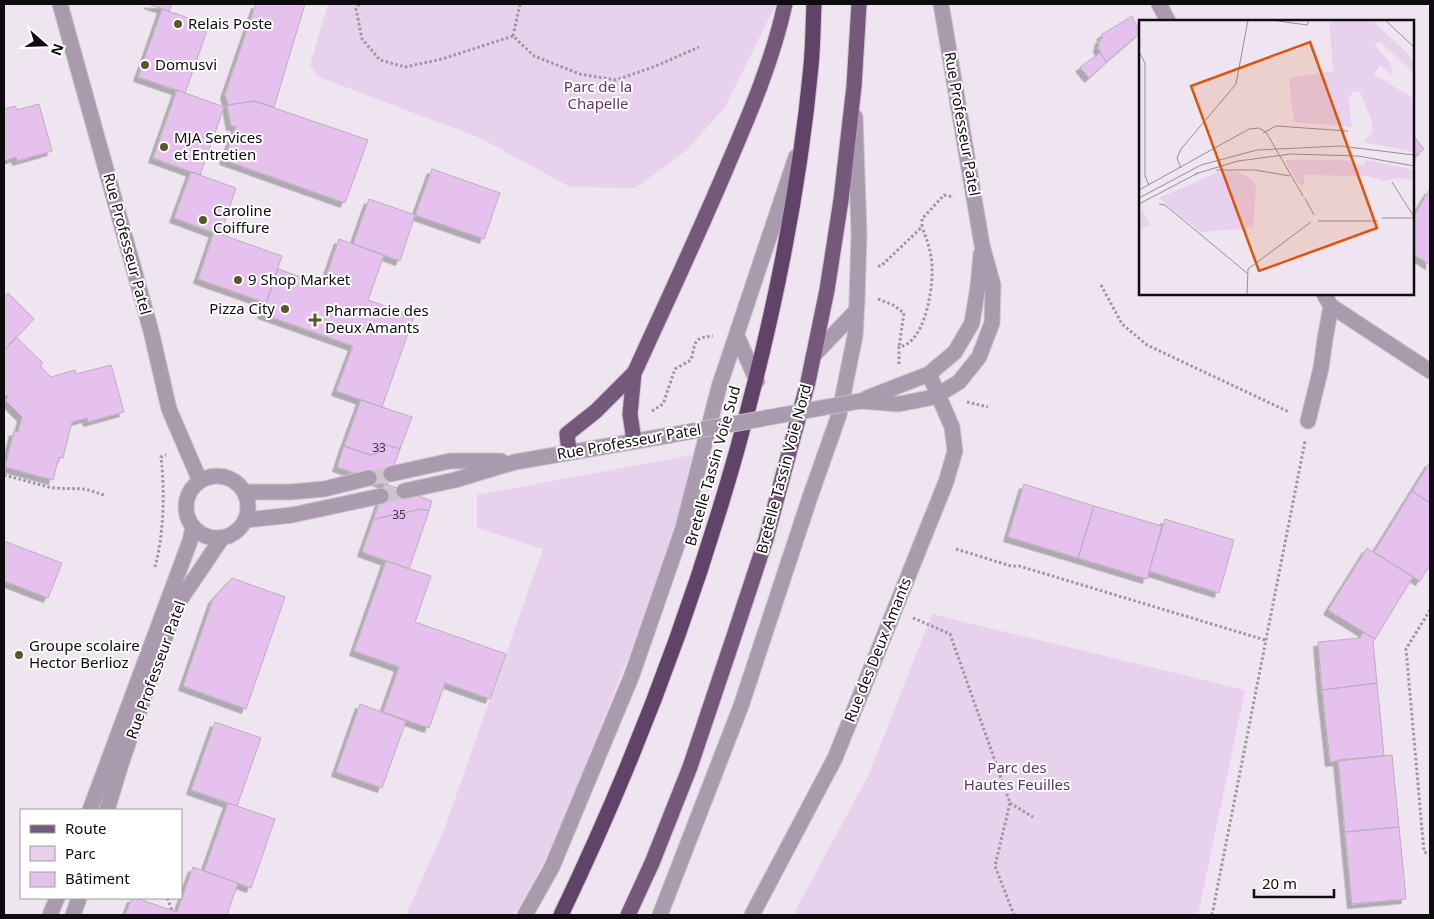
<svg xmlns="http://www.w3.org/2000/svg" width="1434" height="919" viewBox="0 0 1434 919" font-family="'Noto Sans',sans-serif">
<defs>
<filter id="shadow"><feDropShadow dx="-4.5" dy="4.5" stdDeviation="0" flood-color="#0004"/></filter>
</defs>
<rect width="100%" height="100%" fill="#eee5f0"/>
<!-- green -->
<path fill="#e8d1ed" d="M328,4h448l-51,103 -38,43 -52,38 -65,-1 -90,-49 -161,-61 -9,-11z
M692,455l-14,61 -43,124 -82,207 -39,68h-108l38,-85 99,-281 -66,-21v-33z
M932,614l313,76 -47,225h-405l76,-141z"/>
<!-- building -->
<path fill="#e6c1ee" stroke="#b8b0ba" filter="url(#shadow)" d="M148,4h24l-3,7z
M256,4h49l-31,103 -20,-6 -26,4 -3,-11z
M162,9l47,16 -24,68 -47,-16z
M1132,16l8,17 -34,29 -8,-14 2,-9 3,-1 -2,-3z
M1100,53l7,9 -18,16 -9,-11z
M177,90l47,17 -24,68 -47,-17z
M254,101l114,39 -23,63 -121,-43 12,-34h-5l-4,-21z
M39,104l13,47 -35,10 -1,-4 -12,4v-52l11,-3 2,4z
M1413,135l11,14 -11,9z
M432,169l68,24 -16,46 -69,-24z
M191,172l45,16 -16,47 -46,-17z
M1430,189v76l-17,-11v-37z
M369,199l46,16 -15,46 -47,-17z
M214,232l68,24 -16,47 -68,-24z
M339,239l45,16 -16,45 46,16 -32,91 -46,-16 17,-45 -91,-32 16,-45 45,16z
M8,293l26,26 -30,31v-55l1,1z
M16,337l27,26 -3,3 11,11 24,-7 1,4 35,-9 13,47 -36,10 -1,-4 -15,4 -9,36 -4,-1 -6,23 -48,-13 9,-36 4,1 4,-15 -17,-17 3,-3 -4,-3v-44z
M361,400l51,17 -12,32 -19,-6 -3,10 -8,2 -26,-9z
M381,443l19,6 -13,36 -50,-18 7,-21 26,9 8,-2z
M1430,462v41l-18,-12z
M386,484l46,17 -3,10 -8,-2 -17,4 -3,-1 -2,6 -7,-3 -16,4 -2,-1z
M1024,484l70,22 -16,52 -70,-21z
M1412,491l18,12v62l-10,16 -46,-29z
M1094,506l68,20 -15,53 -69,-21z
M421,509l8,2 -20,58 -47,-17 12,-34 2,1 16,-4 7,3 2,-6 3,1z
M1165,519l69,21 -15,53 -70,-22z
M4,541l58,22 -14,35 -44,-17z
M1367,548l46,29 -38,62 -47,-29z
M386,561l45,15 -16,46 91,32 -16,45 -45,-16 -16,45 -46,-16 16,-45 -45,-16z
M232,578l53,19 -39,112 -63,-23 30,-87z
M1363,632l12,7 -2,2 4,42 -55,7 -4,-48 42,-4z
M1377,683l7,73 -54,6 -8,-72z
M360,704l46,17 -24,67 -46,-16z
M215,722l46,16 -24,68 -46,-16z
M1392,755l7,72 -54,5 -7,-72z
M228,803l47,16 -24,69 -47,-17z
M1399,827l7,72 -54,5 -7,-72z
M193,867l45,16 -11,32h-102l7,-17h4l41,14z"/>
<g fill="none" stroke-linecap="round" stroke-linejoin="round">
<!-- street-tunnel -->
<path stroke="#cdc4ce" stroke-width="15" stroke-dasharray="15 8" stroke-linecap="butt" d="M369,478l22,-4
M381,496l23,-5"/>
<defs>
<path id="lane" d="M737,336l20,45
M813,356l43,-45
M1308,421l13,-53 4,-29 6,-33
M525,915l27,-48 80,-192 51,-147 36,-141 77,-230
M660,915l81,-209 69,-209 29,-82 16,-79 2,-35 2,-68 -4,-116"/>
<path id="street" d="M60,4l91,327 18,78 31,72
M1159,4l9,17
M1324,294l7,12 99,65
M867,398l62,-24 26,-22 17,-29 6,-37 3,-32
M860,401l39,3 30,-6 10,-4 20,-12 20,-25 13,-34 1,-38 -11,-40 -41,-241
M391,474l59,-13h51
M186 507a31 31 0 1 1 62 0a31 31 0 1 1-62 0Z
M404,491l51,-11 60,-18 156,-27
M245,492h45l34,-3 45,-11
M246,520l46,-5 89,-19
M90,810l100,-269 3,-14
M107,810l15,-49 47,-135 11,-26 42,-62
M50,915l7,-17
M73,915l6,-17
M752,915l83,-157 111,-276 9,-31 -3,-24 -23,-53"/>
<path id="primary" d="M634,441l-4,-27 4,-41
M569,452l-2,-18 29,-23 38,-38 3,-6c31,-68 63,-136 92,-205 22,-51 44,-103 56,-158
M628,915l24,-52 38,-96 45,-134 31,-94 42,-157 19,-92 14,-90 13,-114 5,-82"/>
<path id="highway" d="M561,915c72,-150 131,-305 176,-465 35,-126 62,-254 74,-384 2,-21 2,-42 3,-62"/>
</defs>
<!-- lane casing -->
<use href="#lane" stroke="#cac2cc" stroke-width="17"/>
<!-- street casing -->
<use href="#street" stroke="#cac2cc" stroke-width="17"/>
<!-- primary casing -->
<use href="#primary" stroke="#cac2cc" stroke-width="17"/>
<!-- highway casing -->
<use href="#highway" stroke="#cac2cc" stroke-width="17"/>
<!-- path -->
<path stroke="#9d969f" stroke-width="3" stroke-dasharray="2.5 2.5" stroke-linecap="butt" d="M359,4l-3,5 6,30 18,21 25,7 37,-8 71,-23 21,20 46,18 36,6 40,-14 43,-19
M513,36l7,-32
M878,266h3l41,-39v-8l22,-24 10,2
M1101,285l21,39 25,21 142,67
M878,299l15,6 11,8 -5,34
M899,364v-17c25,-4 33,-53 33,-74 1,-16 -4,-31 -10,-46
M967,402l21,5
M652,411l11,-7 12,-35 16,-9c5,-19 2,-22 22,-24
M4,475l48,13 33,1 19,6
M956,549l55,17h8l246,74
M155,567c9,-34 10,-75 6,-110l5,-2
M1430,610l-24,39 18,203 6,2
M913,618l37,16 60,169 -15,63 19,49
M1010,803l23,14
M167,898l5,12
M1212,915l93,-474"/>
<!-- lane -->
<use href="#lane" stroke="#aa9aad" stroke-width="15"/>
<!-- street -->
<use href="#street" stroke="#aa9aad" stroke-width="15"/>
<!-- primary -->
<use href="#primary" stroke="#74597a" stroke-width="15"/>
<!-- highway -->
<use href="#highway" stroke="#614268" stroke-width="15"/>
<defs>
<path id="street-bridge" d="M671,435l189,-34"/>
</defs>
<!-- street-bridge casing -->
<use href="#street-bridge" stroke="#cac2cc" stroke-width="17" stroke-linecap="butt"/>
<!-- street-bridge -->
<use href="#street-bridge" stroke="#aa9aad" stroke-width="15"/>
</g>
<!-- markers -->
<g fill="#585926" stroke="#fff" stroke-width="2">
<circle cx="178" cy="24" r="5"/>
<circle cx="145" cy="65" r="5"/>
<circle cx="164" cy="147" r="5"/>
<circle cx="203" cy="220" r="5"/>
<circle cx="238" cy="280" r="5"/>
<circle cx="285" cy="309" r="5"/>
<path d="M312.5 312.5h5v5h5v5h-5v5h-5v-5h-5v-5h5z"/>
<circle cx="19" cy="655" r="5"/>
</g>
<g text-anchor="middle" stroke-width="4" stroke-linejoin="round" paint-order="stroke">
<!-- number labels -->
<g font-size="12" fill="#453948">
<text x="379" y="452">33</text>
<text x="399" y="519">35</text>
</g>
<!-- poi labels -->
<g font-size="15" fill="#0f0c10" stroke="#fff" text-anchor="start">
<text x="188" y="29">Relais Poste</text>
<text x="155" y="70">Domusvi</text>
<text x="174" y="143">MJA Services<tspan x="174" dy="17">et Entretien</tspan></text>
<text x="213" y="216">Caroline<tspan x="213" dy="17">Coiffure</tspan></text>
<text x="248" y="285">9 Shop Market</text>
<text x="275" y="314" text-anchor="end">Pizza City</text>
<text x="325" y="316">Pharmacie des<tspan x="325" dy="17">Deux Amants</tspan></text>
<text x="29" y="651">Groupe scolaire<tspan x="29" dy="17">Hector Berlioz</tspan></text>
</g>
<!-- park labels -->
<g font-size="15" fill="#61356b" stroke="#fff">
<text x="598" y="92">Parc de la<tspan x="598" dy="17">Chapelle</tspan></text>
<text x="1017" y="773">Parc des<tspan x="1017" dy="17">Hautes Feuilles</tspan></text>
</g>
<!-- street labels -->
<g font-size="15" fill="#0f0c10" stroke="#fff">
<text transform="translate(962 124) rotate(80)" y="5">Rue Professeur Patel</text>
<text transform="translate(127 244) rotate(75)" y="5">Rue Professeur Patel</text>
<text transform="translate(629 442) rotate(-10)" y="5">Rue Professeur Patel</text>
<text transform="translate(713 466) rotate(-74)" y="5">Bretelle Tassin Voie Sud</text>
<text transform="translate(784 469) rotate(-75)" y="5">Bretelle Tassin Voie Nord</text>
<text transform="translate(878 650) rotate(-68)" y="5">Rue des Deux Amants</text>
<text transform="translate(156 670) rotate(-70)" y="5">Rue Professeur Patel</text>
</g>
</g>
<!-- overview -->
<g transform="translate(1139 20)">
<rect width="275" height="275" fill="#eee5f0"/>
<path d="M190,0h43l42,40v13l-34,-31 -6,2 17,20 1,7v4l-12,-10 -6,9 40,25v53l-51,-10 9,-9v-11l-12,-30 -7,-1 -5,9 4,27 -58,-5 -5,-44 44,-7zM146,140h57l21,5 4,-5 47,10v10l-19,-2 -10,3 -17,-5 -64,-1v9l-4,2zM84,150l15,2 15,8 3,8 -3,40 -53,4 -41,-34zM3,190l8,14 -11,7v-20z" fill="#e8d1ed"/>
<path fill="none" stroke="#958e96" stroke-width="1" d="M132,0l36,5 2,-5M246,0l29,27M0,32l6,11v113l4,9M124,113l13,-7 72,5M42,148l-4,-10 4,-9 55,-65 12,-64M77,150h39l35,6M56,154l43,-13 53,-7 67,2 56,10M253,162l22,35M0,170l110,-61 10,-1 7,4 37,64M0,178l62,-33 56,-15 83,-4 74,9M166,178l9,17M0,184l59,-31M20,184l6,1 82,68M243,198h32M179,201h60M108,275l1,-26 63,-47"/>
<path fill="#dd550c" fill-opacity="0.15" stroke="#dd550c" stroke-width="2.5" d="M171,22l67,186 -118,43 -68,-185z"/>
<rect width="275" height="275" fill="none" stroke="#0f0c10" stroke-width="2.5"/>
</g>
<!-- border -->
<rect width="1434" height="919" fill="none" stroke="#0f0c10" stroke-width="10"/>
<!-- legend -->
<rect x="20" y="809" width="162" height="90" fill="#ffffff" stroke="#9f9e9f"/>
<rect x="30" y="825" width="25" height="8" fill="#74597a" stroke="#9f9e9f"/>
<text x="65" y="834" font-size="15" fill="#0f0c10">Route</text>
<rect x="30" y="846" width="25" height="15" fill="#e8d1ed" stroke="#9f9e9f"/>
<text x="65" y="859" font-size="15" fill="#0f0c10">Parc</text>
<rect x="30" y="872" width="25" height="15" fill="#e6c1ee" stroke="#9f9e9f"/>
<text x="65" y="884" font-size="15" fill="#0f0c10">Bâtiment</text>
<!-- north arrow -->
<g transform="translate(45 45) rotate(110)" stroke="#ffffff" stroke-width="4" paint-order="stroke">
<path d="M0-4L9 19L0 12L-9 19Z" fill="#0f0c10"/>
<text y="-8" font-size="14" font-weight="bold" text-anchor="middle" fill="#0f0c10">N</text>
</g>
<!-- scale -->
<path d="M1254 889v8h80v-8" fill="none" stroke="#0f0c10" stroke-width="2.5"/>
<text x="1262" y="889" font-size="15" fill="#0f0c10" stroke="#ffffff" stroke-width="4" paint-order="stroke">20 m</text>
</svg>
